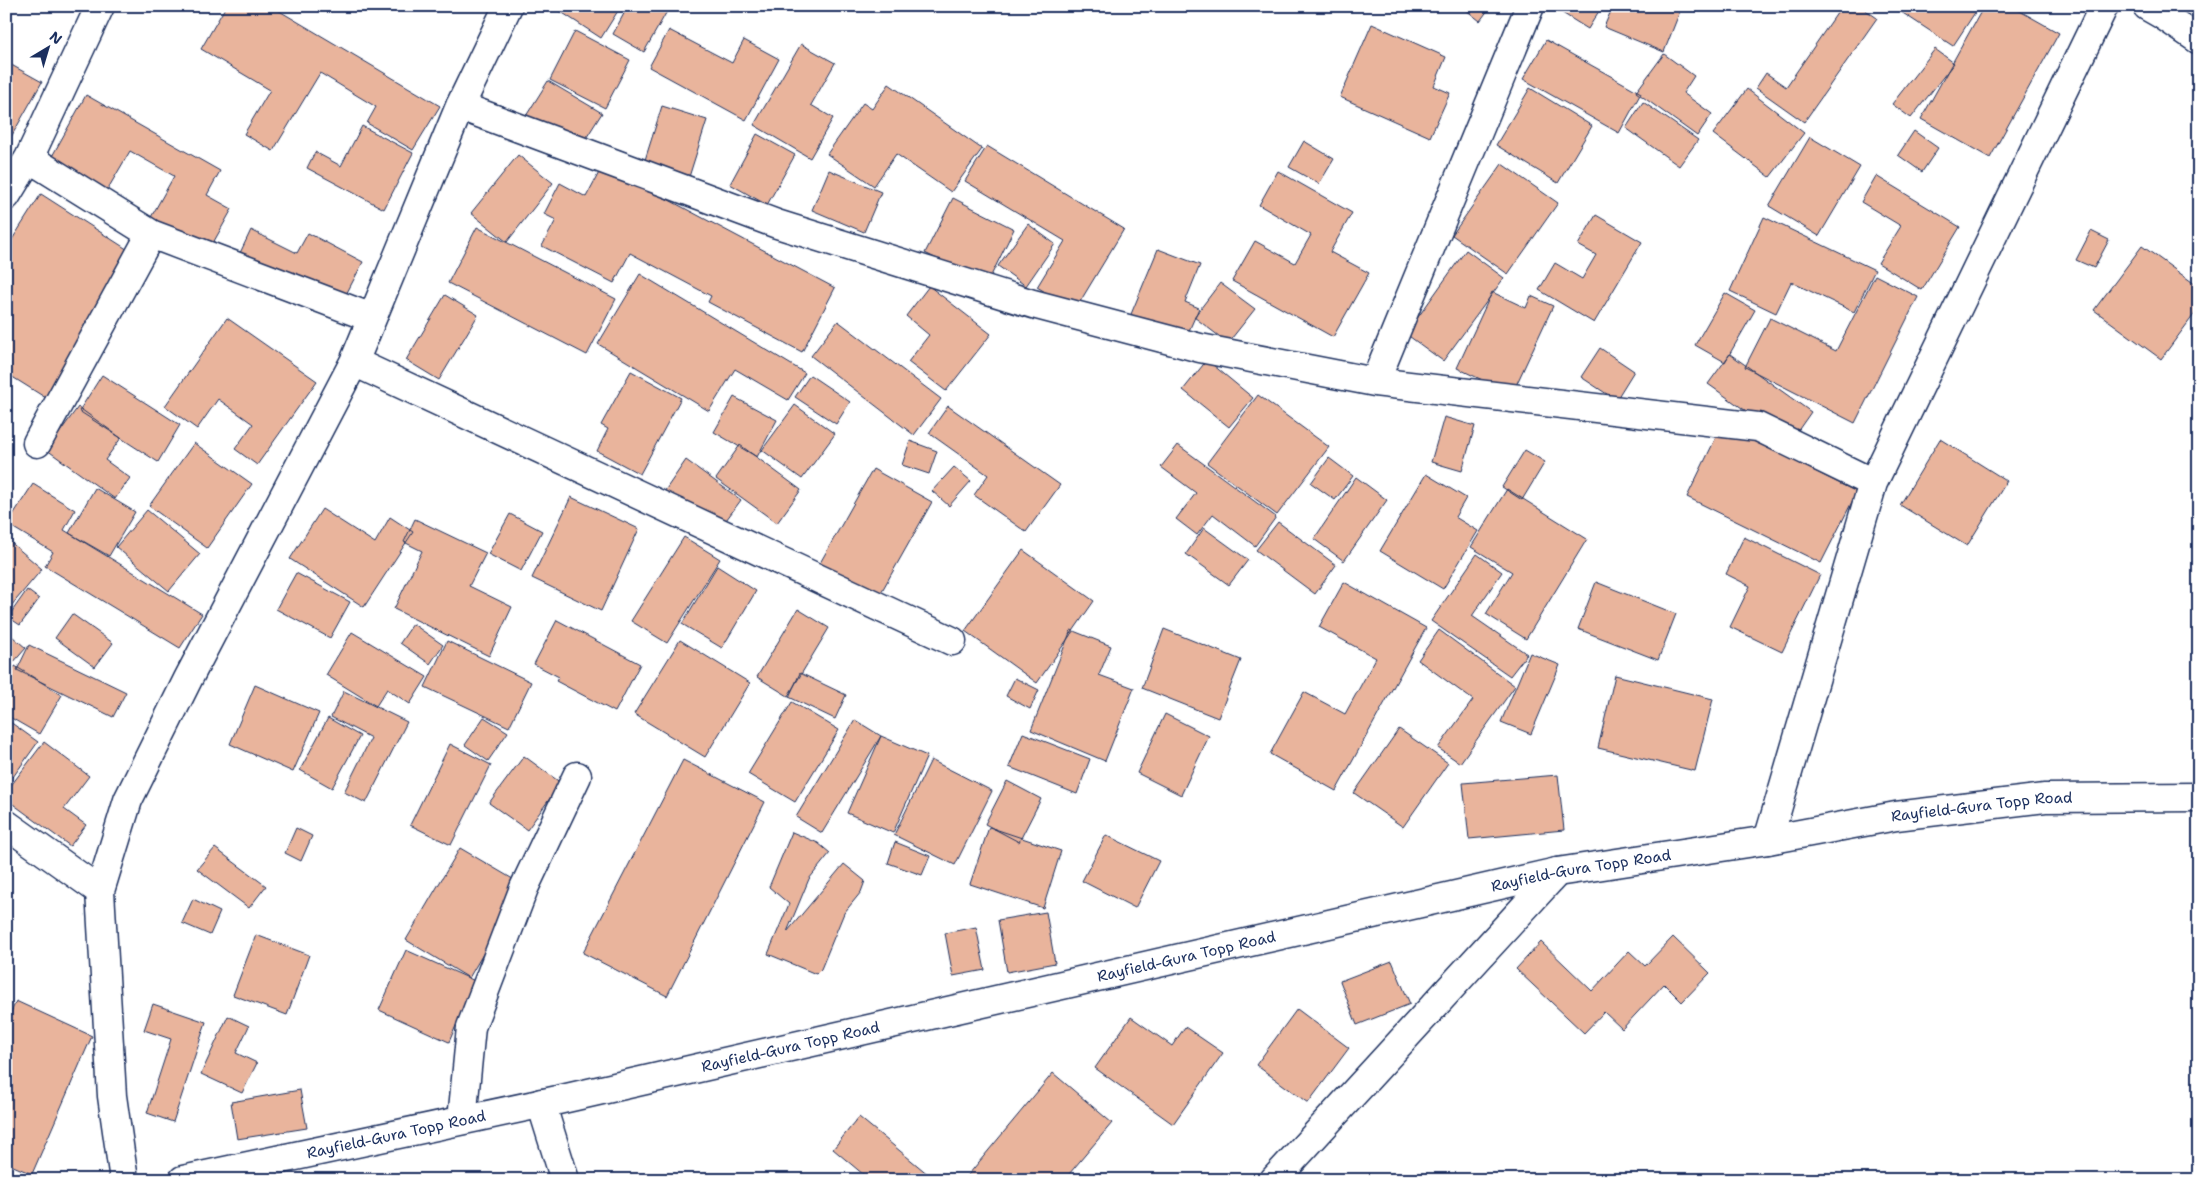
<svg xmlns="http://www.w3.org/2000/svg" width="2205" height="1186" viewBox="0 0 2205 1186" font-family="'Shantell Sans',sans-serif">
<rect width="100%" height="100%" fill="#fff"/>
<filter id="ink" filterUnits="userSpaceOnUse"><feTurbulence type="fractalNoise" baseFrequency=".02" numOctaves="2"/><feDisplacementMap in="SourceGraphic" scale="10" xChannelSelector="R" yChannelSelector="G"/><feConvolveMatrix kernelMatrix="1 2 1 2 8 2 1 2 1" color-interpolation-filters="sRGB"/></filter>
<g filter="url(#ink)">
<!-- building -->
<path fill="#e9b49c" stroke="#1b2f5e" d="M226,6h45l169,100 -27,44 -46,-27 9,-16 -56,-34 -47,78 -29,-17 26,-44 -69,-41z
M557,6h64l-20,32 -46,-30z
M628,6h42l-26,46 -31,-18z
M1461,6h30l-11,15z
M1551,6h51l-14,23z
M1613,6h69l-18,46 -60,-25z
M1842,6h18l17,12 -73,104 -48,-34 10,-15 20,14z
M1892,6h76l8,5 -23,35z
M1984,6h27l48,27 -69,125 -69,-39z
M1372,24l74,33 -12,29 16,7 -20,44 -90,-40z
M669,30l63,33 12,-23 35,19 -33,61 -97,-53z
M575,31l55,29 -25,48 -55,-28z
M1546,40l95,53 -22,40 -96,-54z
M801,44l34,19 -24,42 22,13 -23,40 -56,-33z
M1935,49l19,14 -43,55 -19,-14z
M1664,54l30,22 -11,17 29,21 -15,22 -61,-44z
M6,62l36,20 -31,55 -5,-3z
M548,81l54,32 -22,35 -54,-32z
M889,84l93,65 -31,43 -55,-38 -22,32 -47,-32 36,-51 9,6z
M1530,88l62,38 -34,57 -62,-38z
M1747,89l57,44 -34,44 -57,-43z
M86,95l134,76 -13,24 25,14 -24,43 -58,-33 24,-43 -44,-25 -24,41 -56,-32z
M1643,102l55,38 -19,26 -53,-38z
M662,106l45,14 -18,57 -45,-14z
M362,126l51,27 -29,56 -77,-41 8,-16 26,14z
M1914,131l24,17 -16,24 -24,-17z
M757,134l38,21 -28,50 -37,-21z
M1810,137l50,30 -41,69 -50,-30z
M1304,141l30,18 -15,25 -30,-17z
M987,146l137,83 -49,81 -38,-23 28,-46 -100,-60z
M518,155l35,28 -46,59 -36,-29z
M1502,164l56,39 -50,71 -56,-39z
M603,165l232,123 -33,64 -94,-50 3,-6 -81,-43 -16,30 -72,-37 14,-26 -12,-6 16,-31 26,14z
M829,170l52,22 -17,40 -52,-22z
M1278,171l74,42 -22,39 39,21 -36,64 -101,-56 23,-40 40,22 16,-28 -52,-30z
M1876,176l84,51 -38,63 -44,-27 23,-37 -40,-24z
M41,194l95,61 -90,143 -40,-25v-124z
M953,198l61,31 -27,55 -62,-31z
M1596,215l46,27 -48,81 -55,-33 16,-27 27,16 14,-24 -18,-10z
M1764,217l111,53 -21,42 -63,-30 -15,31 -46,-22z
M1028,224l27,20 -29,42 -28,-20z
M477,227l139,72 -29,56 -139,-72z
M251,230l46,23 11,-20 55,29 -23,44 -100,-53z
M2091,231l18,9 -15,28 -18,-8z
M2142,246l57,41v21l-38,51 -67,-49z
M1158,249l42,16 -15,37 14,6 -15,34 -55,-23z
M1466,250l38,28 -61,83 -37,-27z
M640,274l165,99 -17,27 -53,-31 -26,42 -111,-67z
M1875,275l43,22 -63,126 -110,-56 25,-49 66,33z
M1220,283l35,26 -27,34 -34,-26z
M929,286l62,48 -45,57 -38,-29 21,-27 -23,-19z
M1492,292l34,16 5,-12 22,10 -41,88 -55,-26z
M1725,293l30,17 -30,52 -30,-17z
M445,295l33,20 -39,65 -33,-20z
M227,318l90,63 -60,84 -22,-16 18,-25 -35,-25 -21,30 -32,-23z
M838,321l103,78 -27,36 -103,-79z
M1600,348l34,23 -18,29 -35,-23z
M1730,354l81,58 -21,30 -82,-58z
M1207,360l46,38 -24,29 -46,-37z
M631,371l50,27 -41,76 -43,-23 11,-22 -7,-4z
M102,375l78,50 -22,37 -79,-51z
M810,375l40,27 -14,22 -41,-27z
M1258,395l71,52 -52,68 -70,-52z
M734,397l43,23 -20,37 -43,-25z
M795,405l40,29 -33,45 -40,-29z
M948,406l112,79 -34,47 -52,-37 14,-20 -59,-42z
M78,407l43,31 -16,22 25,18 -15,21 -68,-49z
M1444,417l31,9 -13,45 -31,-9z
M1722,425l135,67 -36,71 -134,-66z
M1940,439l67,42 -40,65 -67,-41z
M910,441l27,10 -8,23 -27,-9z
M194,443l58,41 -45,64 -58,-42z
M740,445l61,45 -24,33 -61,-44z
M1178,445l98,72 -21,29 -42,-32 -16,21 -21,-16 20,-26 -35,-26z
M1525,450l20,12 -23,38 -20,-13z
M1329,458l24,18 -18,24 -24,-17z
M686,460l55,40 -23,31 -54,-39z
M954,467l17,14 -22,25 -17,-15z
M873,469l59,33 -53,94 -59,-33z
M1426,474l40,24 -11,19 23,14 -35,58 -63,-38z
M1356,477l31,23 -43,61 -30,-22z
M33,484l42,26 -11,20 138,84 -22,34 -135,-82 8,-14 -46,-28z
M95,488l40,24 -26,44 -40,-23z
M1507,489l80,50 -61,100 -40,-25 26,-42 -41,-25z
M571,497l68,32 -38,82 -69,-33z
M322,509l53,34 15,-26 23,15 -49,75 -74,-48z
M147,510l53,44 -31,37 -53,-44z
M510,514l32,17 -21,40 -33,-17z
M415,519l71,34 -17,33 43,21 -23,49 -95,-47 28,-58 -18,-9z
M1278,522l58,43 -21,29 -59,-44z
M1204,528l44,32 -19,25 -43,-31z
M684,537l36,22 -53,84 -36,-22z
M1744,537l76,38 -38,77 -52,-25 20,-41 -24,-12z
M8,540l34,29 -36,43v-69z
M1023,550l71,51 -57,82 -72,-52z
M1477,554l25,18 -30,44 55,38 -17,22 -79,-55z
M717,566l39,25 -34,57 -40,-24z
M296,573l54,29 -20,36 -54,-29z
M1344,582l82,46 -90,163 -66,-37 34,-62 41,22 31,-56 -57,-31z
M1596,582l80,32 -18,46 -80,-31z
M27,590l12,9 -19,26 -12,-8z
M798,609l31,19 -41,68 -31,-19z
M72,614l41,29 -18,24 -40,-29z
M557,620l83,44 -25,48 -59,-31 3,-4 -25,-13z
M413,624l30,21 -13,19 -30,-21z
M1164,629l77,31 -23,58 -76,-30z
M1071,630l40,16 -12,29 35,13 -29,73 -74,-31z
M1439,630l76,56 -55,77 -22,-15 35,-48 -55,-40z
M6,631l20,17 -14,16 -6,-5z
M352,632l75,45 -17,27 -23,-15 -11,17 -50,-31z
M680,640l70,43 -45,74 -71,-43z
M447,641l84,41 -22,45 -84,-40z
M29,645l97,47 -13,25 -96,-47z
M1530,653l30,12 -29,69 -30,-12z
M15,666l47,29 -23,39 -33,-19v-35z
M800,673l46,22 -11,24 -46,-22z
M1615,675l98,24 -18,72 -97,-23z
M1015,678l24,12 -9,19 -24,-13z
M255,685l64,28 -26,59 -63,-28z
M344,691l63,31 -41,81 -22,-11 27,-54 -40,-21z
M792,702l47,28 -44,72 -47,-28z
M1165,714l44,22 -28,59 -44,-22z
M484,717l24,15 -20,29 -23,-16z
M328,718l32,18 -28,52 -32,-18z
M6,719l32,23 -25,35 -7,-5z
M855,720l26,16 -59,97 -26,-16z
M1399,729l49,34 -45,64 -49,-34z
M1023,733l67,26 -13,35 -68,-27z
M881,736l46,20 -34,77 -46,-20z
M44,742l45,34 -25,33 22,16 -16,21 -64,-47v-7z
M450,744l41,21 -40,80 -41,-20z
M524,756l37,27 -34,47 -38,-27z
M683,760l82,42 -98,194 -84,-43z
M931,760l61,31 -37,74 -61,-30z
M1558,775l6,55 -95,9 -6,-56z
M1007,781l34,18 -22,43 -34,-18z
M989,827l72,24 -18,57 -73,-24z
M296,828l16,8 -11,25 -16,-8z
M792,832l26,11 12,10 -21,26 -22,53 57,-68 21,17 -4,11 -17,21 -23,56 -5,5 -48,-20 21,-50 -20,-17z
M1106,835l53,26 -24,47 -53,-27z
M895,842l35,14 -8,19 -34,-12z
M215,848l51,38 -17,22 -52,-39z
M460,848l63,37 -54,93 -63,-38z
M193,899l27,13 -10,23 -28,-12z
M1046,912l9,51 -48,9 -9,-52z
M976,927l9,43 -32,6 -8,-43z
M256,935l53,20 -22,60 -54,-20z
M1673,937l37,36 -28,29 -18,-18 -42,45 -18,-17 -20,21 -68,-64 25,-27 51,49 37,-40 16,15z
M406,950l69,31 -26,61 -70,-32z
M1392,961l18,43 -53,21 -17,-44z
M16,1001l76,35 -60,138 -26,-11v-139z
M153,1004l53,18 -33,100 -26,-9 24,-74 -27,-9z
M1297,1009l52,39 -41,55 -52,-38z
M228,1016l21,10 -13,27 21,10 -15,30 -41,-19z
M1131,1017l41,29 13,-19 38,26 -50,71 -78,-56z
M1053,1073l59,50 -48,57h-100z
M300,1090l7,38 -70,11 -6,-37z
M859,1117l76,63h-65l-37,-31z"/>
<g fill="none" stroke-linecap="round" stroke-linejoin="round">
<defs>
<path id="street" d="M2147,6l14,8 38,26
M460,106l317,118 256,80 167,44 175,34 383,45 115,56
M29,158l122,76 221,84
M6,196l23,-38 71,-152
M354,362l598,279
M1375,382l155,-376
M37,443l114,-209
M6,824l94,67
M1768,840l105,-357 231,-477
M541,1103l24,77
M462,1120l9,-93 53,-139 53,-112
M124,1180l-12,-84 -12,-205 28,-91 60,-121 166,-317 106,-256 48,-100
M1274,1180l283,-308"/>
<g id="secondary">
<path id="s1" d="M183,1180l375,-80 999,-228 211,-32 128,-24 149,-18 154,-1"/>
</g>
</defs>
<!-- street casing -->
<use href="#street" stroke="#1b2f5e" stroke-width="31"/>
<!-- secondary casing -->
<use href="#secondary" stroke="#1b2f5e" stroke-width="31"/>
<!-- street -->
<use href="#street" stroke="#fff" stroke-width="28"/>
<!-- secondary -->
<use href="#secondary" stroke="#fff" stroke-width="28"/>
</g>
</g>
<g text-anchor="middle" stroke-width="4.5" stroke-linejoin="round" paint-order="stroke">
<!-- street labels -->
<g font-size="15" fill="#1b2f5e" stroke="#fff">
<text dy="5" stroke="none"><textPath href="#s1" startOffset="1838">Rayfield-Gura Topp Road</textPath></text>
<text dy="5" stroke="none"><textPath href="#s1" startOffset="1432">Rayfield-Gura Topp Road</textPath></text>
<text dy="5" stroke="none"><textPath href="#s1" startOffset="1028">Rayfield-Gura Topp Road</textPath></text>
<text dy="5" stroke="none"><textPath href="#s1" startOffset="622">Rayfield-Gura Topp Road</textPath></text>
<text dy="5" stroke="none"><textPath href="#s1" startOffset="218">Rayfield-Gura Topp Road</textPath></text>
</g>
</g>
<!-- margin -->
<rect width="2205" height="1186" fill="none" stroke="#fff" stroke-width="25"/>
<rect x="12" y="12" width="2180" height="1161" fill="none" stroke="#1b2f5e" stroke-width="2" filter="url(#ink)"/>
<!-- north arrow -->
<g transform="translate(48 48) rotate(38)" stroke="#ffffff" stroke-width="4" paint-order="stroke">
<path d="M0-4L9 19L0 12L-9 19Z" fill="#1b2f5e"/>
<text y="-8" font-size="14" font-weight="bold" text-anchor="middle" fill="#1b2f5e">N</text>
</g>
</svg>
